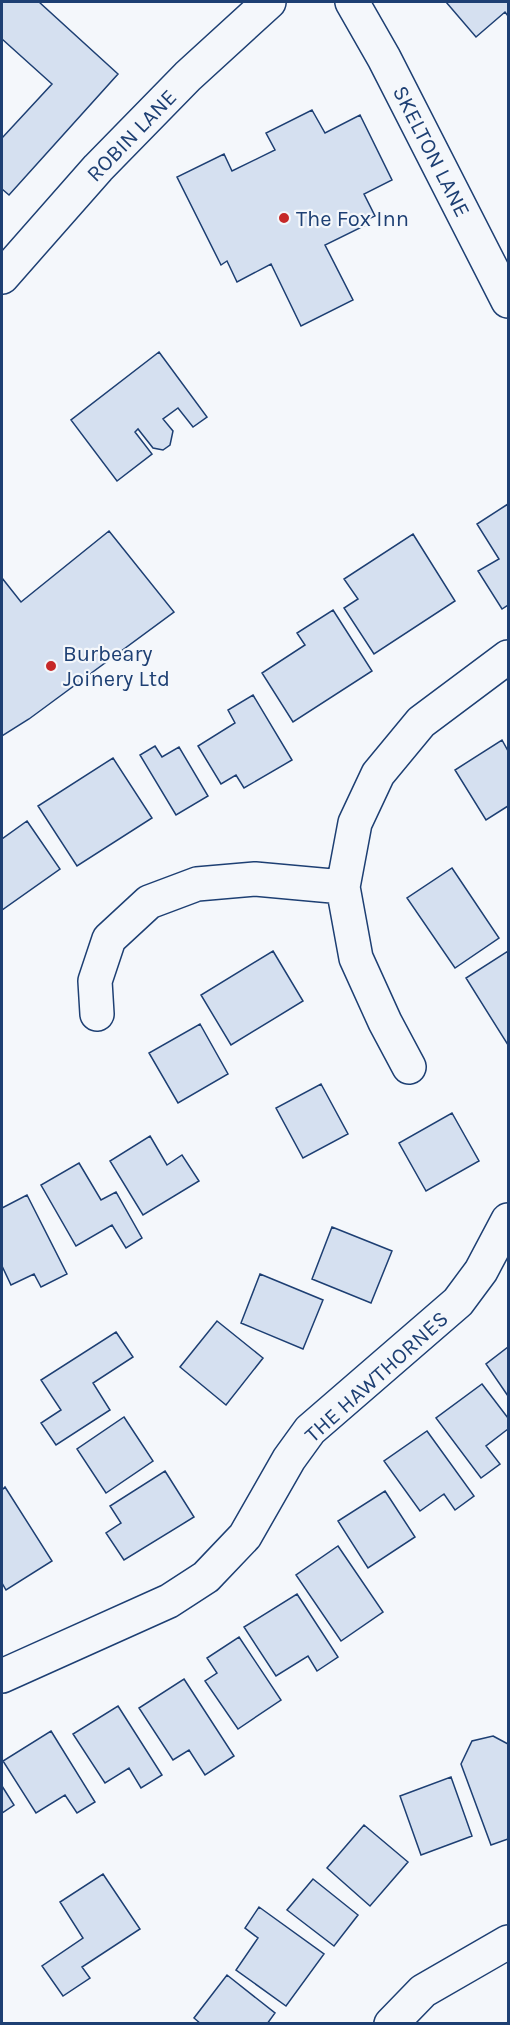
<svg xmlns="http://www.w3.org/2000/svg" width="510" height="2025" viewBox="0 0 510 2025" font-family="Karla,sans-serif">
<rect width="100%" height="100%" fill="#f4f7fb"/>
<!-- building -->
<path fill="#d5e0f0" stroke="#1d3f73" stroke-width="1.5" d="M2,2h37l79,72 -109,121 -7,-6v-51l50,-54 -50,-45z
M446,2h62v14l-3,-4 -29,25z
M312,110l13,23 35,-18 32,65 -28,14 11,22 -9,4 2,4 -43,21 28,55 -52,26 -30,-62 -34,18 -10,-21 -6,4 -44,-88 47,-23 8,17 43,-21 -9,-17z
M159,352l48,65 -14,10 -15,-19 -15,11 10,12 -3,14 -7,5 -10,-2 -15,-19 -3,3 17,22 -35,27 -46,-61z
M508,504v101l-6,4 -24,-38 21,-12 -22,-35z
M109,531l65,81 -145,107 -27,17v-158l19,24z
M413,534l42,67 -81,53 -30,-46 14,-9 -14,-20z
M333,610l39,61 -79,51 -31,-49 43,-28 -8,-12z
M253,695l39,65 -48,28 -8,-13 -15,9 -23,-38 37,-23 -7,-13z
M502,740l6,11v55l-22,14 -31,-50z
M155,746l7,11 17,-10 29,49 -32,19 -36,-60z
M113,758l39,60 -75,48 -39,-60z
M27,821l33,48 -58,41v-71z
M452,868l47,70 -44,30 -48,-70z
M273,951l30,50 -72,44 -30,-50z
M508,951v94l-42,-67z
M200,1024l28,50 -50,29 -29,-50z
M321,1084l27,50 -45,24 -27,-50z
M452,1113l27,48 -53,30 -27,-48z
M150,1136l17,29 15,-10 17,26 -56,34 -33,-54z
M79,1163l22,37 15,-8 26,46 -16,10 -14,-23 -36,21 -35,-61z
M27,1195l40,79 -26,13 -7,-13 -23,11 -9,-19v-58z
M332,1227l60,24 -21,52 -59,-24z
M260,1274l63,26 -20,49 -62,-26z
M217,1321l46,37 -37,47 -46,-38z
M116,1332l17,25 -40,26 17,27 -54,35 -15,-22 20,-13 -20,-30z
M508,1347v49l-22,-32z
M482,1384l26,34v11l-22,17 14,18 -19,14 -45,-60z
M124,1417l29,44 -47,32 -29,-44z
M427,1431l47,65 -19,14 -11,-16 -24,17 -36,-50z
M165,1471l29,46 -70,43 -18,-27 15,-10 -11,-17z
M5,1487l47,74 -46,29 -4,-7v-93z
M385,1491l30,46 -47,31 -30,-47z
M338,1546l45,66 -42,29 -45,-66z
M297,1594l41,63 -21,14 -9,-15 -32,20 -32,-49z
M239,1637l42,63 -43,29 -33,-48 12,-8 -10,-15z
M184,1679l50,77 -29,19 -16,-25 -16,10 -34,-52z
M118,1706l44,69 -21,13 -12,-20 -24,15 -32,-49z
M51,1731l44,71 -18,11 -12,-18 -29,18 -33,-52z
M493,1736l15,8v95l-17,6 -30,-81 11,-23z
M451,1777l21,59 -51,19 -21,-59z
M2,1786l12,19 -12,8z
M364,1825l44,37 -38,44 -43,-38z
M103,1874l37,55 -58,38 8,11 -27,18 -21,-30 41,-28 -23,-36z
M313,1879l45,36 -24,31 -47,-36z
M259,1907l65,47 -38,52 -50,-36 22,-32 -13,-10z
M227,1975l48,38 -8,11h-66l-7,-6z"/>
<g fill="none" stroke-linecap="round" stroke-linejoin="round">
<defs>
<path id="street" d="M352,2l32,56 124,243
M97,1014l-2,-33 14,-42 40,-37 48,-18 58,-5 88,8
M409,1067l-24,-45 -29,-64 -13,-71 12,-64 23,-49 43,-52 87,-65
M2,1676l167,-75 37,-24 39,-41 44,-77 21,-29 148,-128 23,-31 27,-51
M391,2024l32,-33 85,-49"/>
<path id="secondary" d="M2,277l96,-109 90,-92 81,-74"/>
</defs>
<!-- street casing -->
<use href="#street" stroke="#1d3f73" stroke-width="36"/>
<!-- secondary casing -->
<use href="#secondary" stroke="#1d3f73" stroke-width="36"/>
<!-- street -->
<use href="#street" stroke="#f4f7fb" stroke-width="33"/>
<!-- secondary -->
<use href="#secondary" stroke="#f4f7fb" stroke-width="33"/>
</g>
<!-- markers -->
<g fill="#c62828" stroke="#f4f7fb" stroke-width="2">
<circle cx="284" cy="218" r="6"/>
<circle cx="51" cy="666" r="6"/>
</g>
<g text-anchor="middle" stroke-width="4.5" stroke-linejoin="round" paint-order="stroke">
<!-- street labels -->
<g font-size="22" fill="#1d3f73" stroke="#f4f7fb">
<text transform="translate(131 135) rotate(-46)" y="8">ROBIN LANE</text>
<text transform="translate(432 151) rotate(63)" y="8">SKELTON LANE</text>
<text transform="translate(376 1376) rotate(-42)" y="8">THE HAWTHORNES</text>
</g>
<!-- poi labels -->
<g font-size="22" fill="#1d3f73" stroke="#f4f7fb" text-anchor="start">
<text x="296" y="226">The Fox Inn</text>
<text x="63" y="661">Burbeary<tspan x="63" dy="25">Joinery Ltd</tspan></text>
</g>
</g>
<!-- border -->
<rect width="510" height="2025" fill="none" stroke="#1d3f73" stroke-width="6"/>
</svg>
